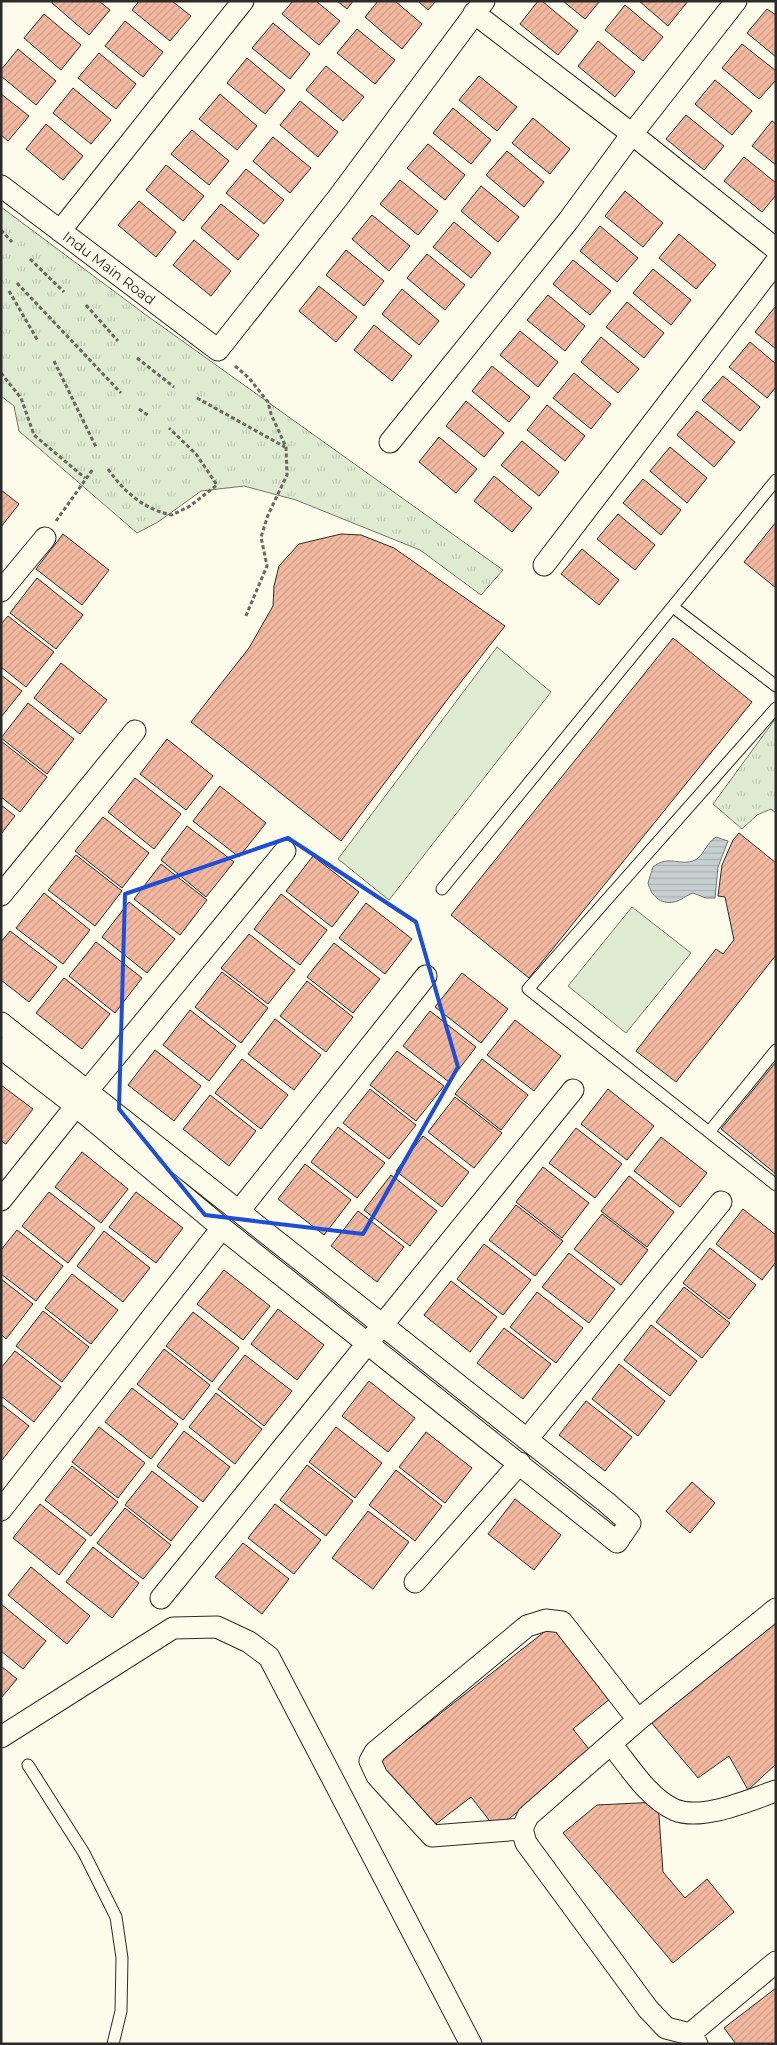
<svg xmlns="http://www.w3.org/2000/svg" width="777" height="2045" viewBox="0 0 777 2045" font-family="Montserrat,sans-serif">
<defs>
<pattern id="grass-tufts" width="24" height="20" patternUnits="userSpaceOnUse" patternTransform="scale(1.25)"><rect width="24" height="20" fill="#deebd1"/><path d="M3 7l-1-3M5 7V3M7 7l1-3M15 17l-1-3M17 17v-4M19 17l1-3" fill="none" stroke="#bfcab4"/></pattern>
<pattern id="water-rules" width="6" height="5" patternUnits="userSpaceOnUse" patternTransform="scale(1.25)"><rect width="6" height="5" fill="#c7d0d0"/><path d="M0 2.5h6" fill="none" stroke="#abb3b3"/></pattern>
<pattern id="building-hatch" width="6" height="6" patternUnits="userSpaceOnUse" patternTransform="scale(1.25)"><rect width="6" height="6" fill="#f2b8a0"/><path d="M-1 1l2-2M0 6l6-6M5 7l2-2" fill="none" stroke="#d09e8a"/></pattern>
</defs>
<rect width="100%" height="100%" fill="#fdfbea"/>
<!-- grass -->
<path fill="url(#grass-tufts)" stroke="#74746e" d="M1,207l145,108 357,255 -22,25 -61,-45 -124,-50 -52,-14 -43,5 -43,31 -21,11 -118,-102 -5,-25 -13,-10z
M776,718v95l-5,-4 -14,6 -15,14 -29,-25z"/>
<!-- pitch -->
<path fill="#deebd1" stroke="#74746e" d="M497,647l54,45 -162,208 -51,-41z
M632,907l59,46 -65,80 -58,-47z"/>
<!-- water -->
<path fill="url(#water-rules)" stroke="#74746e" d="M716,837l12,4 -10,26 -3,31h-9l-13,-5c-7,2 -12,8 -19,9 -14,3 -23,-7 -26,-19l5,-16c16,-13 27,0 42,-7 8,-3 11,-17 21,-23z"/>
<!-- building -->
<path fill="url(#building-hatch)" stroke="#2b2b2b" d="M53,1h46l11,9 -21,25 -37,-32z
M139,1h33l19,15 -21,25 -38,-31z
M293,1h23l24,20 -21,24 -37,-31z
M337,1h16l-6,8z
M378,1h17l27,23 -20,25 -37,-32z
M418,1h18l-8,9z
M538,1h4l36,30 -20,24 -38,-31z
M563,1h37l-15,18z
M639,1h49l-20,25z
M625,5l38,32 -20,24 -38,-31z
M767,9l9,6v42l-29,-24z
M44,14l37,31 -20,25 -37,-32z
M125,21l38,31 -20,25 -38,-31z
M273,23l37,31 -20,25 -38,-31z
M357,29l38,31 -20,24 -38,-31z
M598,41l37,31 -20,25 -37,-31z
M742,44l34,27v9l-17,19 -37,-31z
M18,49l38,32 -20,24 -35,-29v-6z
M99,53l37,31 -20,25 -38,-31z
M247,58l38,32 -20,24 -38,-31z
M326,66l38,31 -21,24 -37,-31z
M479,76l38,31 -20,24 -38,-31z
M715,80l37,31 -20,24 -37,-31z
M73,88l38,32 -20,24 -38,-31z
M1,94l28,22 -21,25 -7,-6z
M220,94l37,32 -20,24 -38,-31z
M300,101l38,31 -20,25 -38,-32z
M453,108l38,32 -20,24 -38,-31z
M686,115l38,31 -20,24 -38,-31z
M533,118l37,31 -20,25 -38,-31z
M772,121l4,3v41l-24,-19z
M46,124l37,32 -20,24 -37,-31z
M192,130l37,31 -20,24 -38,-31z
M273,137l38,31 -21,25 -37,-32z
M428,144l37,31 -20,25 -38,-32z
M507,151l37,31 -20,25 -38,-32z
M744,157l32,26v12l-14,17 -38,-31z
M166,165l38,31 -21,25 -37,-31z
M246,169l38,31 -20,24 -38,-31z
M400,180l38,31 -20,24 -38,-31z
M481,186l38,31 -21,25 -37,-31z
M625,191l38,32 -20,24 -38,-31z
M139,201l37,31 -20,25 -38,-32z
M221,204l38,31 -21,25 -37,-32z
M372,215l38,31 -21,25 -37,-32z
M454,222l37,31 -20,25 -38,-31z
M600,226l38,32 -21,24 -37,-31z
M679,234l37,31 -20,24 -37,-31z
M194,240l37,31 -20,25 -38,-31z
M346,250l38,31 -20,25 -38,-31z
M427,254l38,31 -20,25 -38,-32z
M573,260l38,31 -21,24 -37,-31z
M653,269l38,31 -20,25 -38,-32z
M319,286l38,31 -21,25 -37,-31z
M402,289l37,32 -20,24 -37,-31z
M548,295l37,31 -20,25 -38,-31z
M627,302l37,31 -20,25 -38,-31z
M775,307l1,1v41l-21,-17z
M374,325l38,31 -20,25 -38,-31z
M520,331l38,31 -20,25 -38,-32z
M601,337l38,32 -21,24 -37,-31z
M750,342l26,22v23l-9,11 -38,-31z
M492,366l38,31 -21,25 -37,-31z
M574,373l37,31 -20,25 -38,-31z
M723,376l37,31 -20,24 -38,-31z
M466,401l38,32 -20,24 -38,-31z
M547,405l38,31 -20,25 -38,-31z
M697,411l38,31 -21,25 -37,-32z
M439,437l38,32 -21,24 -37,-31z
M522,441l37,31 -20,24 -38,-31z
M670,447l37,31 -20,25 -37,-32z
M494,476l38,32 -20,24 -38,-31z
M643,479l38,31 -20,25 -38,-32z
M1,490l18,14 -18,23z
M618,514l37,31 -20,25 -38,-31z
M776,522v66l-32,-26z
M63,534l46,36 -27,35 -46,-36z
M341,534l20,1 33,13 111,78 -55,70 -109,145 -150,-119 58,-74 24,-42 1,-20 5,-20 20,-22z
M582,549l37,31 -20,25 -38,-31z
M37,578l46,37 -27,34 -46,-36z
M8,616l46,36 -28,35 -25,-20v-43z
M673,638l79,64 -223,276 -78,-63z
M61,663l46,37 -27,34 -46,-36z
M1,675l21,16 -21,26z
M28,703l46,36 -27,35 -46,-36z
M167,739l46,37 -27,34 -46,-36z
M1,741l46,36 -27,35 -19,-15z
M135,778l46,36 -27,35 -46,-37z
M220,786l46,37 -27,34 -46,-36z
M1,805l14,11 -14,18z
M103,817l46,36 -27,35 -47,-37z
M187,826l47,36 -28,35 -45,-37z
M739,833l37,30v92l-100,127 -40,-31 80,-102 7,5 11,-14 -9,-43 -7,-1 4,-31 11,-25z
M76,855l46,36 -27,35 -47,-36z
M313,856l46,36 -27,35 -46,-36z
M161,864l46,36 -27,35 -46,-36z
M44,893l46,37 -27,34 -47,-36z
M281,894l46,36 -27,35 -46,-36z
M129,902l46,37 -28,34 -45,-36z
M366,903l46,36 -27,35 -46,-36z
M10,931l47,36 -28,35 -28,-22v-38z
M249,934l46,36 -27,34 -47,-36z
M96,942l46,36 -27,35 -46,-37z
M334,943l46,36 -27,34 -46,-36z
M222,972l46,36 -27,35 -46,-36z
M462,973l46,36 -27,34 -46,-36z
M64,978l46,36 -28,35 -46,-36z
M307,981l46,36 -27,35 -46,-36z
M190,1010l46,36 -27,35 -46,-36z
M430,1011l46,36 -27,35 -46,-36z
M275,1019l46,36 -27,35 -46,-36z
M515,1020l46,36 -27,35 -47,-36z
M155,1050l46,36 -27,35 -46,-36z
M397,1051l47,35 -28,35 -46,-36z
M242,1059l46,36 -27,34 -46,-36z
M482,1059l46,36 -27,35 -46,-36z
M776,1062v112l-55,-45z
M1,1085l32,24 -27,35 -5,-3z
M370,1089l46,36 -27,34 -46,-36z
M608,1089l46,37 -27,34 -46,-36z
M210,1095l46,36 -27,35 -46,-37z
M455,1097l47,36 -28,35 -46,-36z
M338,1127l47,36 -28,35 -46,-36z
M576,1128l46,36 -27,34 -46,-35z
M423,1136l46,36 -27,35 -46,-36z
M661,1137l46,36 -27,34 -46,-36z
M82,1152l46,37 -27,34 -46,-36z
M305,1164l46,36 -27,35 -46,-36z
M543,1167l46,36 -27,35 -46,-36z
M391,1175l46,36 -27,35 -46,-36z
M629,1176l45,36 -27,35 -46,-36z
M49,1192l46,36 -27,35 -46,-37z
M136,1192l47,36 -27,35 -47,-36z
M516,1205l47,36 -28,35 -46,-36z
M743,1209l33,26v27l-14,18 -46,-36z
M358,1211l46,36 -27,35 -46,-36z
M602,1214l46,36 -27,35 -47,-36z
M17,1230l46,36 -27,35 -35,-27v-24z
M104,1231l46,37 -27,34 -46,-36z
M484,1244l47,36 -28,35 -46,-36z
M710,1248l46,37 -27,34 -46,-36z
M569,1253l46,36 -26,34 -47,-36z
M224,1270l46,36 -27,34 -46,-36z
M72,1274l46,36 -27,34 -46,-36z
M1,1279l32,25 -27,35 -5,-5z
M451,1281l46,36 -27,35 -46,-37z
M684,1287l46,36 -28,35 -46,-36z
M537,1292l46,36 -27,35 -46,-36z
M278,1309l46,36 -27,35 -46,-36z
M43,1311l46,36 -27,35 -46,-36z
M193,1312l46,36 -27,34 -46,-36z
M651,1325l46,36 -27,35 -46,-36z
M504,1328l47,36 -28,35 -46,-36z
M164,1349l46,36 -27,35 -46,-36z
M15,1351l46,36 -27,35 -33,-26v-28z
M245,1355l47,36 -28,35 -46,-37z
M619,1364l46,37 -27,35 -46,-37z
M369,1381l46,37 -27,34 -46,-36z
M132,1388l46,36 -27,35 -46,-37z
M216,1393l46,36 -27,35 -46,-37z
M586,1401l46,36 -27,34 -46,-36z
M1,1404l28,22 -27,34h-1z
M99,1427l46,36 -27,35 -46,-36z
M336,1427l46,36 -27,35 -46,-36z
M184,1431l46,36 -27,35 -46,-36z
M426,1432l46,36 -27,35 -46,-36z
M307,1465l46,36 -27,35 -46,-36z
M72,1466l46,36 -27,34 -46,-36z
M396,1470l46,36 -27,35 -46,-36z
M152,1471l46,36 -27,34 -46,-36z
M692,1482l23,21 -25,30 -24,-22z
M515,1499l46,36 -27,35 -46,-36z
M40,1504l46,36 -27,35 -46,-37z
M275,1504l46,36 -27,34 -46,-36z
M125,1508l46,37 -28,34 -46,-36z
M368,1511l41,31 -36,47 -41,-31z
M243,1543l46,36 -27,35 -47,-37z
M93,1547l46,36 -27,35 -46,-36z
M31,1567l59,49 -23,28 -59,-49z
M1,1604l45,37 -23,28 -22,-18z
M776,1619v145l-28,26 -19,-34 -31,22 -48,-57z
M553,1625l58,73 -38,31 19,24 -96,76 -25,-32 -43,33 -52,-66z
M1,1666l16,13 -16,19z
M658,1802l5,70 22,26 22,-19 27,33 -61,51 -110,-130 34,-28z
M776,1988v56h-40l-12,-16z"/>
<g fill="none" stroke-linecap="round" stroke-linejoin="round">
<defs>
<path id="lane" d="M673,607l103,79
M776,708l-248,281 248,196
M442,889l334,-409
M709,1132l67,-82
M28,1765l56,88 32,64 6,41 -1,53 -8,33"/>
<path id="street" d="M474,13l158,121 144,115
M1,186l217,164 119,-151 147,-198
M60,231l183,-230
M390,442l178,-221 64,-87 104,-133
M544,565l232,-303
M1,591l44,-53
M1,895l134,-164
M1,1023l605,479 24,21 -13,19 -395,-314 -146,-122 -75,-58
M88,1090l197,-239
M1,1200l75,-94
M239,1211l187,-235
M528,1438l193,-236
M1,1510l221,-282
M415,1582l105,-119
M161,1598l412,-508
M1,1737l172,-109 44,-1 32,15 20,15 202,387
M611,1744c18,22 37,54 64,66 28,11 74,-10 101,-19
M522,1829l-90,7 -55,-60 -7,-15 5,-9 152,-126 19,-6 16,2 76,98
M690,2034l86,-72
M697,2044l-7,-10 -24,-6 -18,-19 -122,-166 -4,-14 6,-13 110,-96 138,-111"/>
</defs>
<!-- lane casing -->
<use href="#lane" stroke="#2b2b2b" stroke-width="13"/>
<!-- street casing -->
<use href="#street" stroke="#2b2b2b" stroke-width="23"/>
<!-- path -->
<path stroke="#6a6964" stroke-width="3" stroke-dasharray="4 2.5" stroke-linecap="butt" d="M1,230l11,12
M30,259l34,33
M17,283l104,110
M9,291l29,50
M86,305l32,36
M137,358l37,29
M54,361l42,86
M235,366l14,12 19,24 3,12 15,33 1,28 -19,40 -7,22 6,29 -22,52
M1,373l20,25 13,37 51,43
M197,398l88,49
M139,409l10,7
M108,469c16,23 37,41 64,46l18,-9 27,-21 -21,-31 -27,-26
M56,521l37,-52"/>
<!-- lane -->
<use href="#lane" stroke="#fdfbea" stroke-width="11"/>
<!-- street -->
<use href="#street" stroke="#fdfbea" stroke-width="21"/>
</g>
<!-- marked area -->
<path fill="none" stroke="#1d4ed8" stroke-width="4" stroke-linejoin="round" d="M288,838l128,84 42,145 -95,167 -158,-19 -86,-106 6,-215z"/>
<g text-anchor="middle" stroke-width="4" stroke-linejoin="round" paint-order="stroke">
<!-- street labels -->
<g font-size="14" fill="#2b2b2b" stroke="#fdfbea">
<text transform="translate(109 268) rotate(37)" y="5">Indu Main Road</text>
</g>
</g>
<!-- border -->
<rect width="777" height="2045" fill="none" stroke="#2b2b2b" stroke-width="5"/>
</svg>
